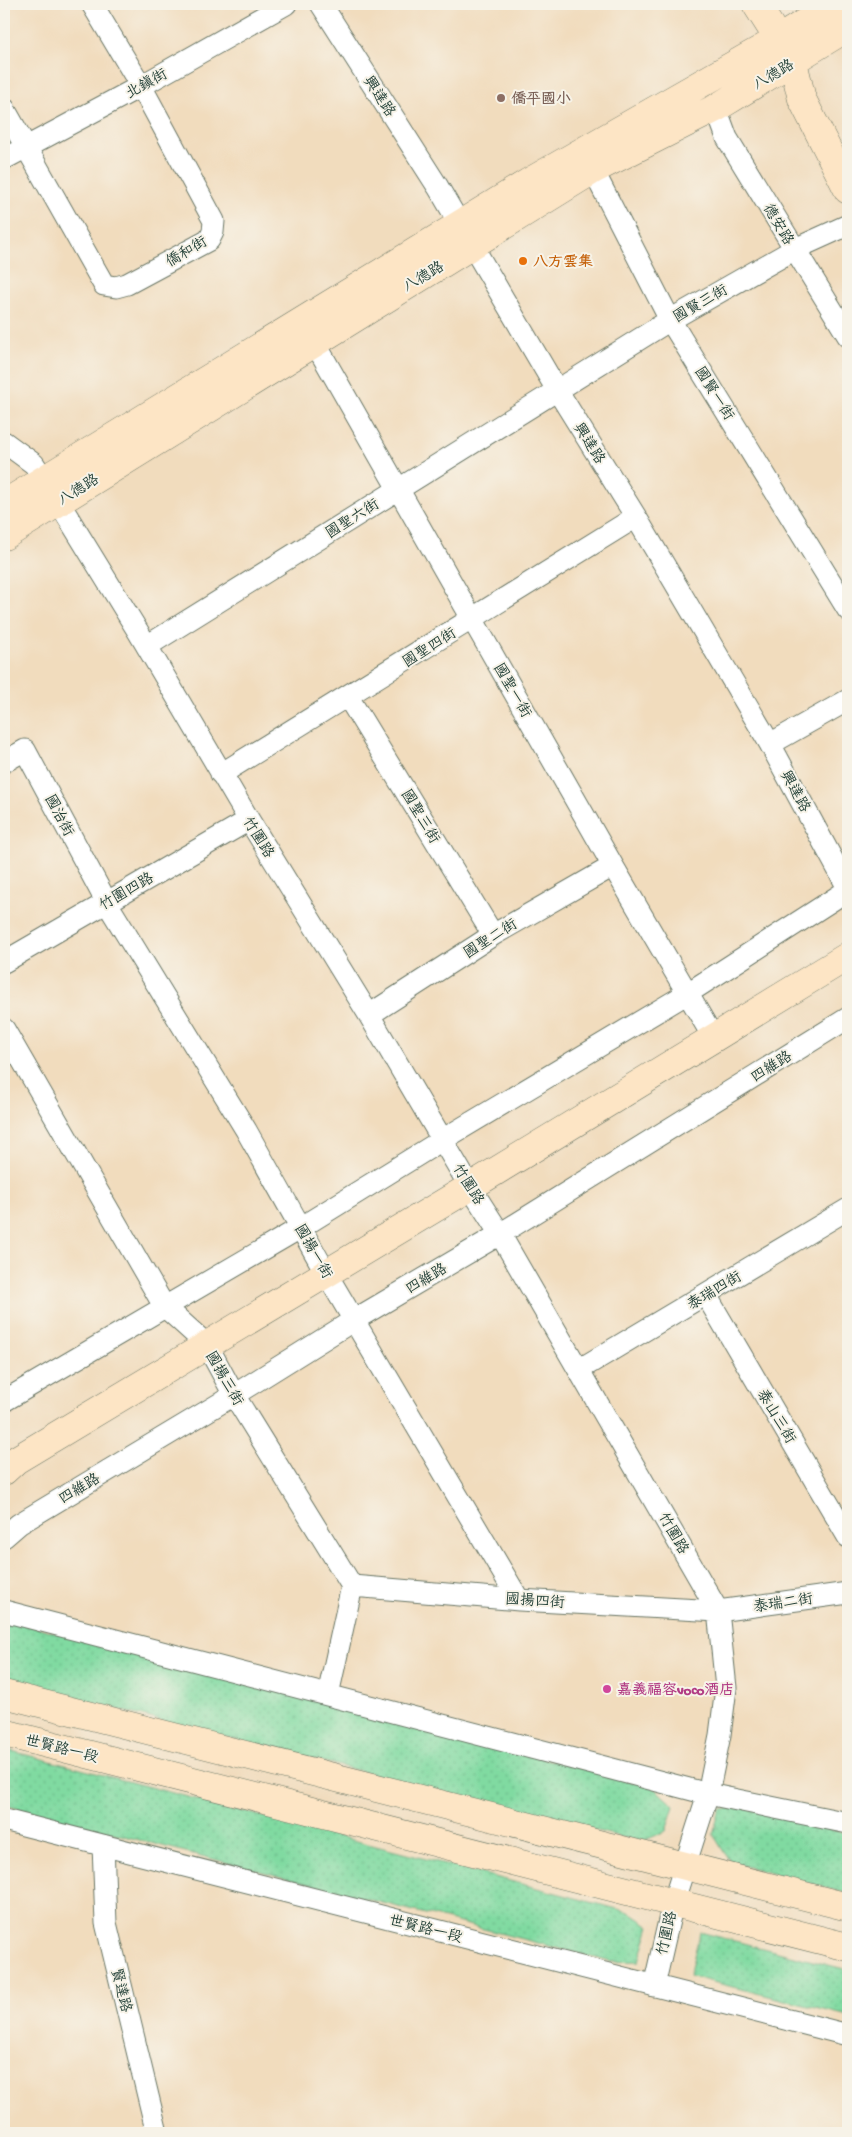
<svg xmlns="http://www.w3.org/2000/svg" width="852" height="2137" viewBox="0 0 852 2137" font-family="'Gochi Hand','LXGW WenKai TC',sans-serif">
<defs>
<pattern id="grass-dots" width="8" height="8" patternUnits="userSpaceOnUse" patternTransform="scale(1.25)"><rect width="8" height="8" fill="#80daa1"/><path d="M2 2h.1M6 6h.1" fill="none" stroke="#6ebc8b" stroke-width="1.8" stroke-linecap="round"/></pattern>
</defs>
<rect width="100%" height="100%" fill="#f7f3e8"/>
<filter id="ink" filterUnits="userSpaceOnUse"><feTurbulence type="fractalNoise" baseFrequency=".02" numOctaves="2"/><feDisplacementMap in="SourceGraphic" scale="10" xChannelSelector="R" yChannelSelector="G"/><feConvolveMatrix kernelMatrix="1 2 1 2 8 2 1 2 1" color-interpolation-filters="sRGB"/></filter>
<filter id="wash" filterUnits="userSpaceOnUse"><feTurbulence type="fractalNoise" baseFrequency=".0096" numOctaves="4" result="noise"/><feDisplacementMap in="SourceGraphic" scale="20" xChannelSelector="R" yChannelSelector="G"/><feGaussianBlur stdDeviation="1.12" result="paint"/><feColorMatrix in="noise" values="0 0 0 0 0 0 0 0 0 0 0 0 0 0 0 0 0 1.4 0 .05"/><feComposite in="paint" operator="in"/></filter>
<g filter="url(#wash)">
<rect width="100%" height="100%" fill="#f1dcbd"/>
<!-- grass -->
<path fill="url(#grass-dots)" stroke="#508c6a" d="M12,1621l641,166 21,19 -8,25 -25,11 -637,-161v-57z
M4,1749l625,163 21,14 -11,35 -28,1 -607,-157z
M746,1808l102,26v60l-118,-32 -17,-28 7,-25z
M700,1932l148,38v46l-159,-40z"/>
</g>
<g filter="url(#ink)">
<g fill="none" stroke-linecap="round" stroke-linejoin="round">
<defs>
<path id="street" d="M321,4l117,183 119,203 79,127 134,227 78,144
M4,108l100,177 12,2 11,-3 82,-44 4,-8 1,-11 -73,-135 -49,-82
M716,108l11,30 121,198
M4,159l137,-73 145,-82
M593,170l77,150 178,290
M315,343l298,523 100,171
M4,442l30,22 24,37 81,132 110,187 120,195 101,172 30,47 218,377 8,77 -6,47 -12,59 -35,109 -19,83
M147,646l523,-326 125,-71 53,-24
M348,697l145,238
M770,744l78,-44
M4,762l21,-12 82,153 139,227 80,143 193,327
M221,774l415,-257
M4,962l245,-142
M369,1015l124,-80 120,-69
M4,1029l160,277 43,39 27,50 118,191 -24,109
M706,1295l142,242
M580,1369l268,-160
M4,1401l296,-173 142,-88 246,-147 160,-103
M4,1537l15,-13 215,-129 120,-75 146,-86 348,-216
M352,1586l167,14 199,11 130,-18
M4,1611l704,183 140,29
M4,1820l844,215
M103,1845l3,78 51,210"/>
<path id="secondary" d="M756,4l37,58 9,37 46,91
M4,504l525,-322 250,-143 55,-35
M4,536l589,-366 123,-62 132,-81
M4,1471l12,-11 454,-273 378,-231
M4,1694l844,213
M4,1733l844,214"/>
</defs>
<!-- street casing -->
<use href="#street" stroke="#687564" stroke-width="23"/>
<!-- secondary casing -->
<use href="#secondary" stroke="#687564" stroke-width="29"/>
<!-- street -->
<use href="#street" stroke="#fff" stroke-width="21"/>
<!-- secondary -->
<use href="#secondary" stroke="#fde5c5" stroke-width="28"/>
</g>
</g>
<!-- markers -->
<circle fill="#8d6e63" stroke="#f7f3e8" stroke-width="2" cx="501" cy="98" r="5"/>
<circle fill="#e8710a" stroke="#f7f3e8" stroke-width="2" cx="523" cy="261" r="5"/>
<circle fill="#d1479c" stroke="#f7f3e8" stroke-width="2" cx="607" cy="1689" r="5"/>
<g text-anchor="middle" stroke-width="4" stroke-linejoin="round" paint-order="stroke">
<!-- street labels -->
<g font-size="15" fill="#1f3d34" stroke="#f7f3e8">
<text transform="translate(773 74) rotate(-31)" y="5">八德路</text>
<text transform="translate(146 83) rotate(-29)" y="5">北鎮街</text>
<text transform="translate(380 96) rotate(57)" y="5">興達路</text>
<text transform="translate(779 224) rotate(59)" y="5">德安路</text>
<text transform="translate(186 251) rotate(-31)" y="5">僑和街</text>
<text transform="translate(423 276) rotate(-31)" y="5">八德路</text>
<text transform="translate(700 303) rotate(-30)" y="5">國賢三街</text>
<text transform="translate(715 393) rotate(58)" y="5">國賢一街</text>
<text transform="translate(590 443) rotate(58)" y="5">興達路</text>
<text transform="translate(78 489) rotate(-32)" y="5">八德路</text>
<text transform="translate(352 518) rotate(-32)" y="5">國聖六街</text>
<text transform="translate(429 647) rotate(-32)" y="5">國聖四街</text>
<text transform="translate(513 690) rotate(60)" y="5">國聖一街</text>
<text transform="translate(796 791) rotate(61)" y="5">興達路</text>
<text transform="translate(60 815) rotate(62)" y="5">國治街</text>
<text transform="translate(421 816) rotate(59)" y="5">國聖三街</text>
<text transform="translate(259 837) rotate(58)" y="5">竹圍路</text>
<text transform="translate(126 891) rotate(-30)" y="5">竹圍四路</text>
<text transform="translate(490 938) rotate(-32)" y="5">國聖二街</text>
<text transform="translate(771 1066) rotate(-32)" y="5">四維路</text>
<text transform="translate(469 1184) rotate(58)" y="5">竹圍路</text>
<text transform="translate(314 1251) rotate(60)" y="5">國揚一街</text>
<text transform="translate(426 1278) rotate(-31)" y="5">四維路</text>
<text transform="translate(714 1290) rotate(-31)" y="5">泰瑞四街</text>
<text transform="translate(225 1378) rotate(60)" y="5">國揚三街</text>
<text transform="translate(777 1416) rotate(59)" y="5">泰山三街</text>
<text transform="translate(79 1488) rotate(-31)" y="5">四維路</text>
<text transform="translate(674 1533) rotate(60)" y="5">竹圍路</text>
<text transform="translate(535 1600) rotate(4)" y="5">國揚四街</text>
<text transform="translate(783 1602) rotate(-8)" y="5">泰瑞二街</text>
<text transform="translate(62 1748) rotate(14)" y="5">世賢路一段</text>
<text transform="translate(426 1928) rotate(14)" y="5">世賢路一段</text>
<text transform="translate(666 1933) rotate(-77)" y="5">竹圍路</text>
<text transform="translate(122 1990) rotate(76)" y="5">賢達路</text>
</g>
<!-- education labels -->
<g font-size="15" font-weight="bold" fill="#785e54" stroke="#f7f3e8" text-anchor="start">
<text x="511" y="103">僑平國小</text>
</g>
<!-- food labels -->
<g font-size="15" font-weight="bold" fill="#c56008" stroke="#f7f3e8" text-anchor="start">
<text x="533" y="266">八方雲集</text>
</g>
<!-- hotel labels -->
<g font-size="15" font-weight="bold" fill="#b23c85" stroke="#f7f3e8" text-anchor="start">
<text x="617" y="1694">嘉義福容voco酒店</text>
</g>
</g>
<!-- margin -->
<rect width="852" height="2137" fill="none" stroke="#f7f3e8" stroke-width="20"/>
</svg>
